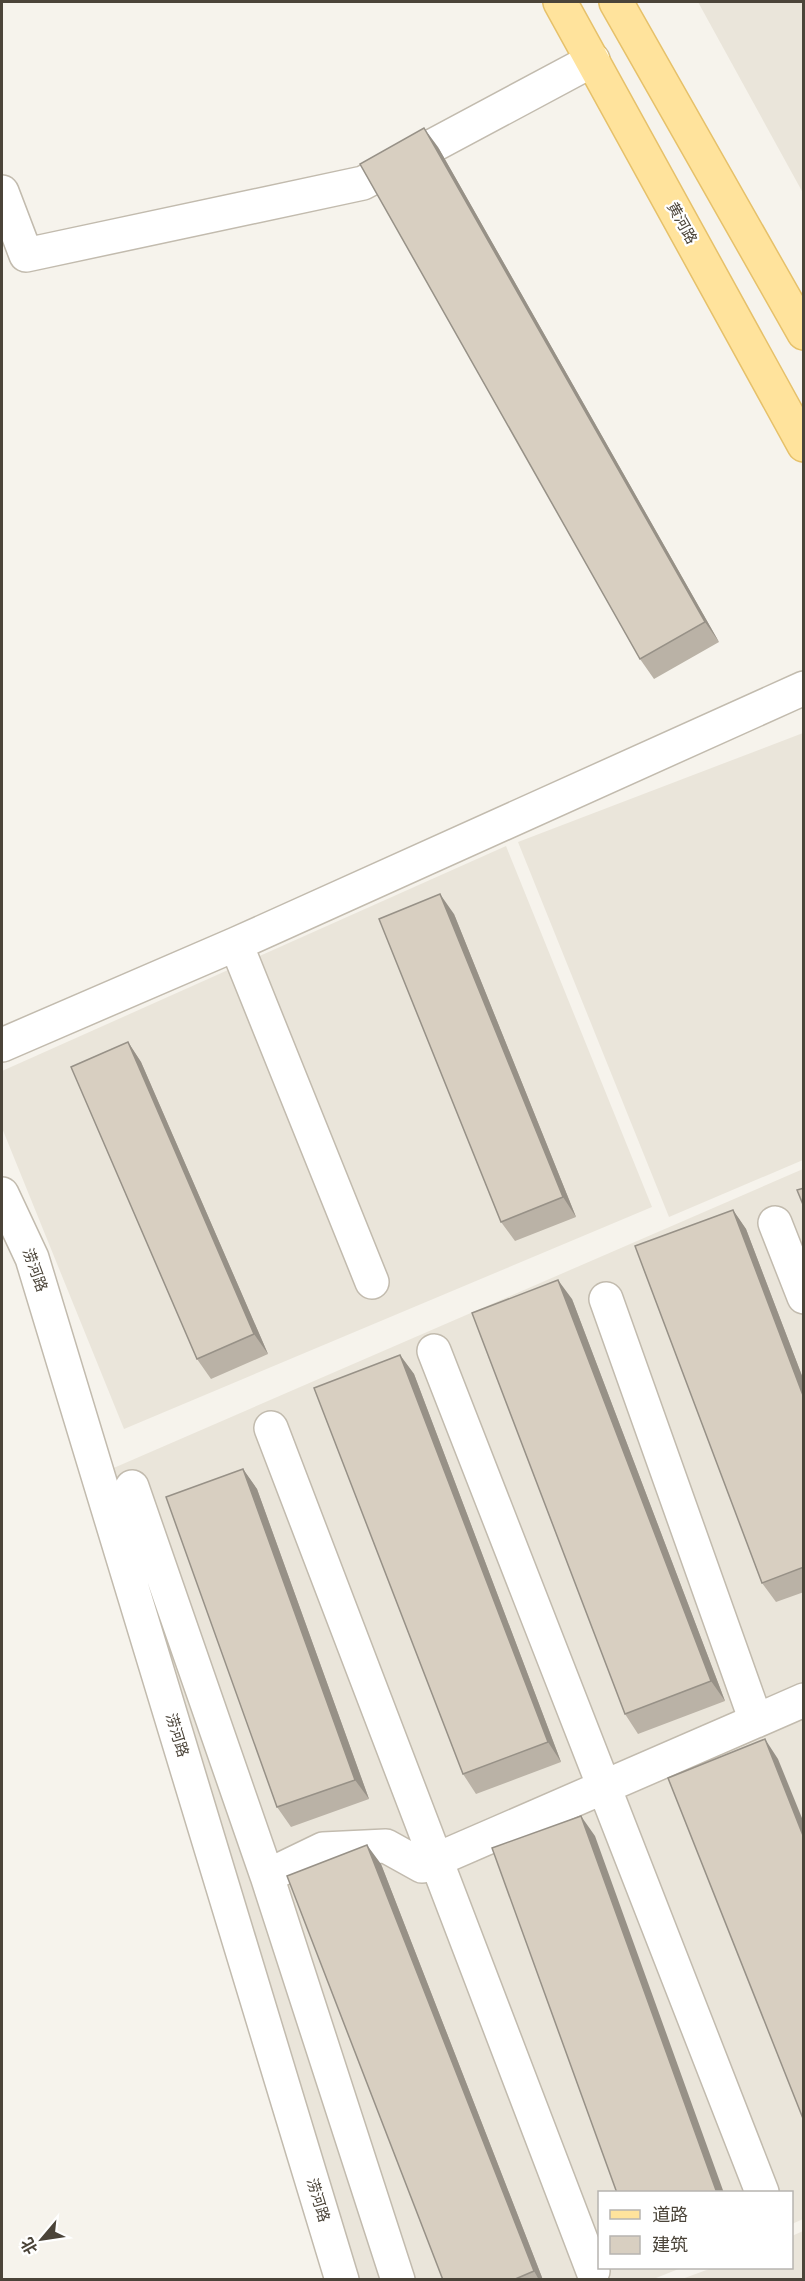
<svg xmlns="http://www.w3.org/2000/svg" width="805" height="2281" viewBox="0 0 805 2281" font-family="Lato,'Noto Sans SC',sans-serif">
<rect width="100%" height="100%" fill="#f6f3ec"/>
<!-- residential -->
<path fill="#eae5da" d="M698,2h105v191z
M803,733v427l-134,57 -151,-375z
M506,846l146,361 -528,222 -122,-301v-57z
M803,1169v1050l-11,5v-32h-192v76h81l-30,12 -292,-1 -250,-809z
M803,2231v48h-121l30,-11h80v-32z"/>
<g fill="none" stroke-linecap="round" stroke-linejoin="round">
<defs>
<path id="minor" d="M2,192l24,63 337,-72 230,-123
M236,944l136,338
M2,1045l234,-101 568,-256
M2,1194l30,64 310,1022
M775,1223l29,74
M606,1299l150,422
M434,1351l328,841
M271,1428l322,843
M132,1487l135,389 56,-27 63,-3 36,20 382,-166
M267,1876l131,404"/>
<path id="major" d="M560,2l244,443
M616,2l188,331"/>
</defs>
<!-- minor casing -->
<use href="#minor" stroke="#c2bbae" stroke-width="36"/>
<!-- major casing -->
<use href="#major" stroke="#e6c16a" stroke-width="36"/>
<!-- minor -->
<use href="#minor" stroke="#fff" stroke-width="33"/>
<!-- major -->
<use href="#major" stroke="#ffe39c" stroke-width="33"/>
</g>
<!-- wall -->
<path fill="#bab2a6" d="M438,147l281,495 -65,37 -14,-20z
M454,914l122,303 -61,24 -14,-19z
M128,1042l13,20 127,292 -57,25 -14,-20z
M733,1210l13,19 58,152v211l-28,10 -14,-19z
M572,1299l153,402 -87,33 -13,-20z
M400,1355l14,19 147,388 -85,32 -13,-20z
M243,1469l14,20 112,310 -78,28 -14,-20z
M381,1864l162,416h-100z"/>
<!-- shaded-wall -->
<path fill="#979187" d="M424,128l14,19 281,495 -14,-20z
M440,894l14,20 122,303 -13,-20z
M128,1042l13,20 127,292 -14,-20z
M733,1210l13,19 58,152v17z
M558,1280l14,19 153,402 -14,-20z
M400,1355l14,19 147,388 -13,-20z
M243,1469l14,20 112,310 -14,-19z
M765,1739l13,20 26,64v15z
M581,1816l14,20 129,357h-7z
M367,1845l14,19 162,416h-4l-5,-9z"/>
<!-- building -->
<path fill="#d8cfc1" stroke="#979187" stroke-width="1.5" d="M424,128l281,494 -65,37 -280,-495z
M440,894l123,303 -62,25 -122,-303z
M128,1042l126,292 -57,25 -126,-292z
M804,1188v19l-7,-17z
M733,1210l71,188v169l-42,16 -127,-337z
M558,1280l153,401 -86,33 -153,-401z
M400,1355l148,387 -85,32 -149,-386z
M243,1469l112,311 -78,27 -111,-310z
M765,1739l39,99v283l-136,-343z
M581,1816l136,377h-100l-125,-345z
M367,1845l167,426 -21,9h-70l-156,-404z"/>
<g text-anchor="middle" stroke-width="4.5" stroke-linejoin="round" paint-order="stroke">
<!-- street labels -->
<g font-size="15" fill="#4b4439" stroke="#fff">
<text transform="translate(682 223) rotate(61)" y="5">黄河路</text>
<text transform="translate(35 1270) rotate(70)" y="5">涝河路</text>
<text transform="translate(177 1735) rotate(73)" y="5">涝河路</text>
<text transform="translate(318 2200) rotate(73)" y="5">涝河路</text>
</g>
</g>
<!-- border -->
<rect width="805" height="2281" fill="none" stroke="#4b4439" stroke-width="6"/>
<!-- legend -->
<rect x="598" y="2191" width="195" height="78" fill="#ffffff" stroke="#b7b4b0" stroke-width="1.5"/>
<rect x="610" y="2210" width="30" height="9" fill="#ffe39c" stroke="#b7b4b0" stroke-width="1.5"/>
<text x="652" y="2221" font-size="18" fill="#4b4439">道路</text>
<rect x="610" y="2236" width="30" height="18" fill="#d8cfc1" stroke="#b7b4b0" stroke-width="1.5"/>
<text x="652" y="2251" font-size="18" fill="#4b4439">建筑</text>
<!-- north arrow -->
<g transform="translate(42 2239) rotate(241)" stroke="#ffffff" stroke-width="4.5" paint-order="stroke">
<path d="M0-4.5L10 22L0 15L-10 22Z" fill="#4b4439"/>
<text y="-9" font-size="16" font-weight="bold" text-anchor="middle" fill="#4b4439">北</text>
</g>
</svg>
